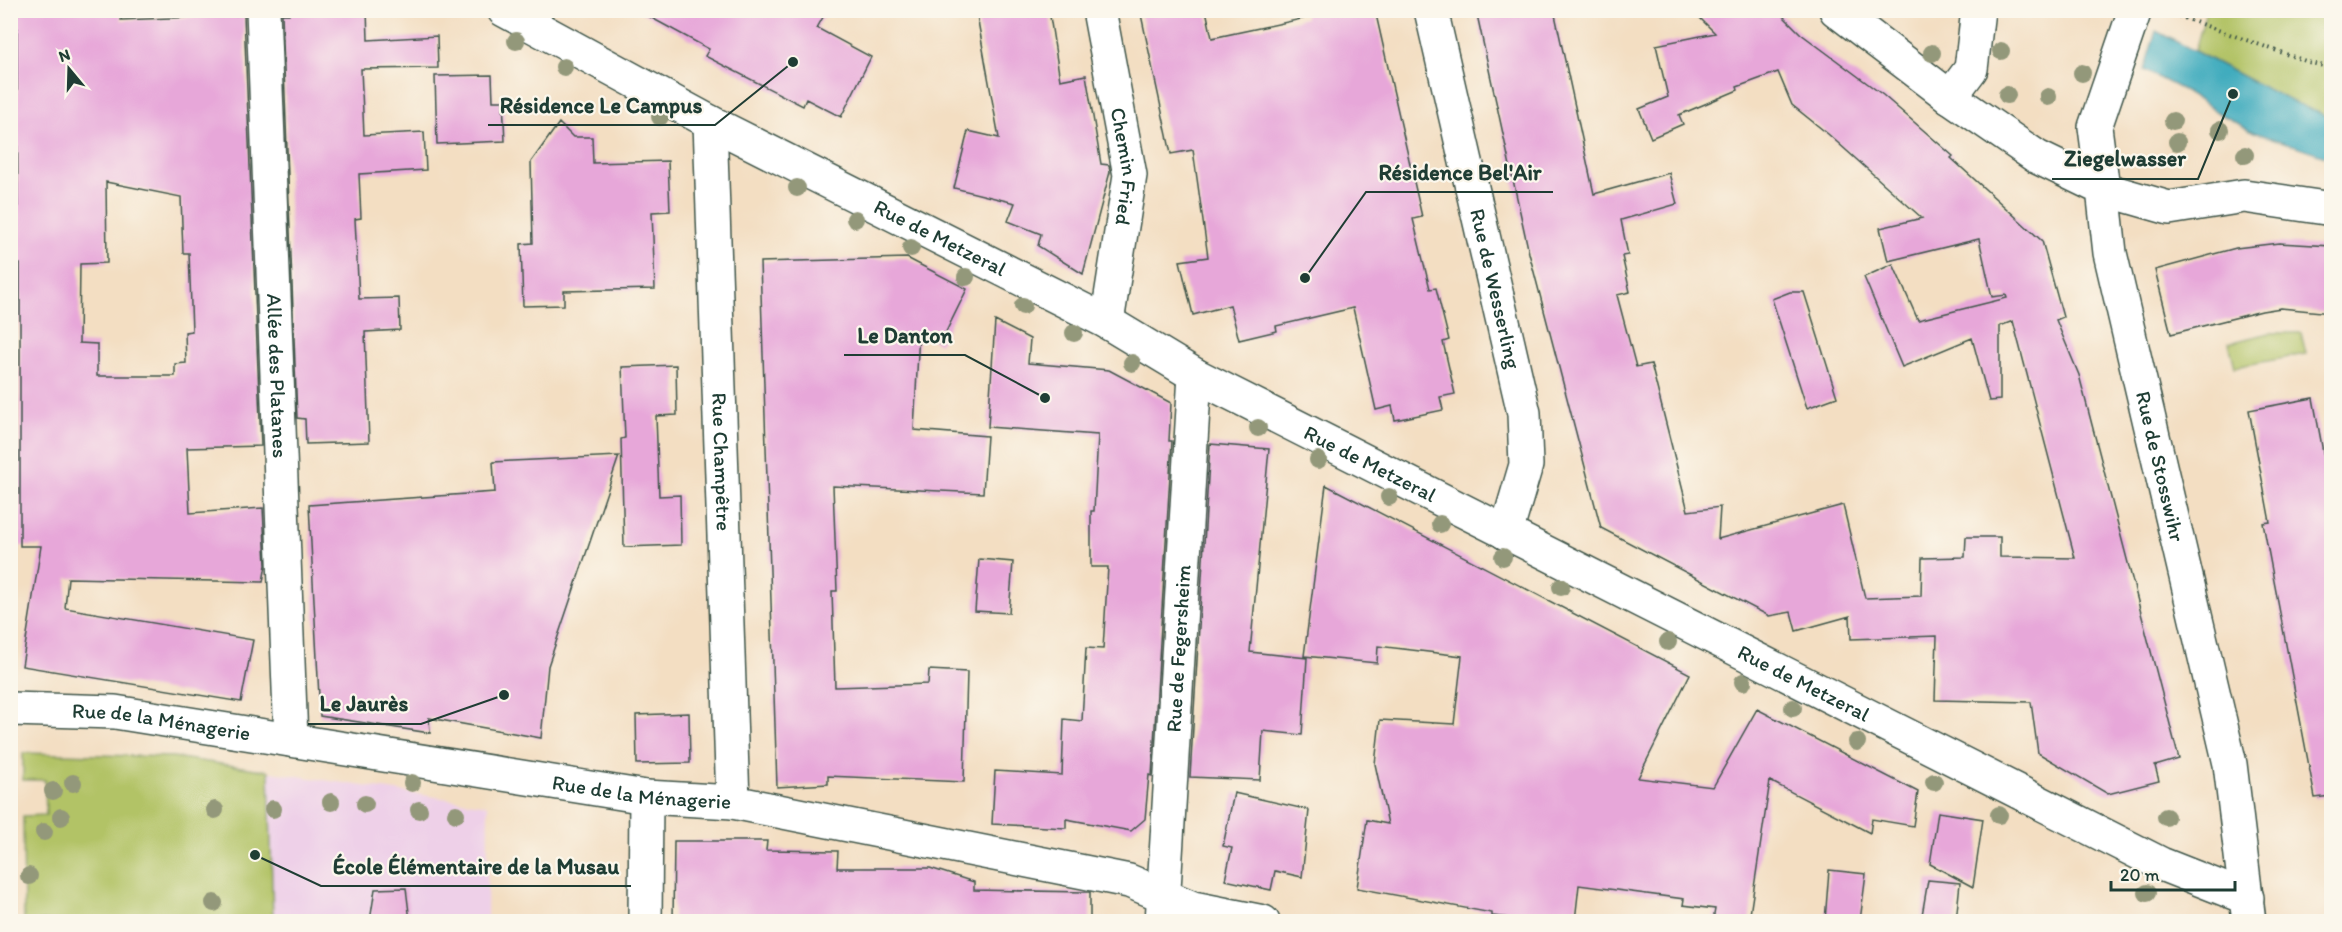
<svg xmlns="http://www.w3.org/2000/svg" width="2342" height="932" viewBox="0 0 2342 932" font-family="Itim,sans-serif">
<rect width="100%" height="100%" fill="#fbf7ec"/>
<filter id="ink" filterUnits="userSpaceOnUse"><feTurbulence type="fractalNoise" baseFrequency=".0167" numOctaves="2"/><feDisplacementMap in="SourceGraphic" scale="12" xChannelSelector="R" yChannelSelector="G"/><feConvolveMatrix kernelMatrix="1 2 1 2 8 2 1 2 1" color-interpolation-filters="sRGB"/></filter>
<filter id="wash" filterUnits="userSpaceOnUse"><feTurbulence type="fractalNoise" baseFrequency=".008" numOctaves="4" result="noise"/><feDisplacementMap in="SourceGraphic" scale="24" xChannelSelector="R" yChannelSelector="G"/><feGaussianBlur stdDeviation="1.35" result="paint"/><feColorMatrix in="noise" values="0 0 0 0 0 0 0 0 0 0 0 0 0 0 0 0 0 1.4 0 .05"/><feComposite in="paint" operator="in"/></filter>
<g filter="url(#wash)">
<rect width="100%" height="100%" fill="#f3dec2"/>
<!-- built -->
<path fill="#eed0e8" d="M23,753l150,4 315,48 -1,116h-463l-1,-105 23,-1 -1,-35h-22z"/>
<!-- green -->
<path fill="#b2c366" stroke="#68804d" stroke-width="1.5" d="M2308,10l23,4v104l-49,-21 -87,-46 11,-40z
M2269,333h32l5,21 -71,13 -6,-24z
M23,753l150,4 96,14 4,150h-249l-1,-105 23,-1 -1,-35h-22z"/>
<!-- water -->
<path fill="#40acbe" stroke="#307479" stroke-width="1.5" d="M2156,31l126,66 49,21v40l-77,-26 -37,-20 -32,-21 -41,-21z"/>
<g id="blocks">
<!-- building -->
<path fill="#e7a7d9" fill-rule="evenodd" d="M17,10h104v10l123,-5 17,431 -74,2 3,65 73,-5 3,57 -3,17 -195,-4 -3,30 188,32 -12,62 -219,-36 19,-120h-21v-282h-2zM106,182l75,15 2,56h6l3,78 -7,1 1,31 -11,1v12h-78v-32l-18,-1 1,-79 27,-1z
M289,10h78l1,30 69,-4 1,32 -77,1 3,66 60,-3 2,38 -67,4 2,44 -6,1 4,80 40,-1 1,32 -35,2 4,110 -63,2 -1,-25 -8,-1 -15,-404h7z
M637,10h190l-10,18 54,29 -30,60 -35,-18 -3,7 -98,-50 4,-7z
M976,10h73l11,70 26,-5 15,89 8,1 1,7 -27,102 -45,-28 3,-12 -33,-13 7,-18 -61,-15 14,-57 31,7z
M1140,10h66l6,28 94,-20 -2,-8h71l47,207 -9,2 17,70 6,-1 13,52 -6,2 12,52 -15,3 3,13 -48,10 -3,-14 -16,4 -23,-102 -77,18 1,5 -38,9 -9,-35 -37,10 -13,-54 28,-4 -15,-107 -22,4z
M1476,10h78l40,184 75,-21 8,31 -56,16 7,35 -6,1 8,36 -13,3 19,72 15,-3 37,147 32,-4 -2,32 125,-34 22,93 56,-2 1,-38 43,-1 1,-20h34v20l75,1 -62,-237 -13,5v74l-11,1 -17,-63 -70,29 -38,-90 29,-13 25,56 89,-22 -1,-3 -14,2 -13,-58 -91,22 -8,-33 42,-10 -94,-84 -36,-29 -14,-33 -41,15 1,3 -59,25 4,9 -32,14 -12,-29 29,-12 -12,-52 59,-12 -23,-23h85l24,24 82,61 70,61 -2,2 91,83 21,76 -7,3 23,55 100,384 -24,7 4,15 -51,13 -70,-41 -7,-51 -96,-2 2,-64 -86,3 -1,-23 -54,15 -5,-19 -22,4 -168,-88 -72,-275z
M492,75l1,26h10l2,40 -68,3 -2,-68z
M559,123l14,14h19l1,26 75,-2 2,50 -18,1 3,77 -91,2v14l-41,1 -2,-62 12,-1 -2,-81z
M2279,243l52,3v67l-50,-5 -19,3 -91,23 -16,-64 81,-22z
M907,258l60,31 -27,55 -21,-11 -5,97 73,6 -4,57 -150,-7 4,105h-5l3,96 93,-3 1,-14 38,2 -3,110 -136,-6v8l-51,3 -17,-525z
M1790,292h14l33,105 -30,11 -35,-109z
M995,321l35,18 -2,24 81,7 62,33 -2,38h3l-20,335 -3,-1 -4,44 -14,12 -65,-12v9l-74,-4 3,-53 67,4 2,-56 18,2 4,-73 17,1 5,-82h-17v-56h3l4,-76 -110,-8z
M676,365l1,50 -21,1 3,80 21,-1 1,50 -57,2 -3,-108 4,-1 -3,-71z
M2313,398l18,97v301l-16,2 -52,-275 7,-1 -21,-112z
M1210,444l59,5 -19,203 57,6 -5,77 -39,-4 -3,49 -70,-3z
M619,456l-71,210 -7,72 -112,-20 1,15 -110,-17 -11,-211 186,-13 -2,-30z
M1326,485l364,189 -52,104 75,9 44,-78 161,83 -5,34 -41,-7 -2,14 -100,-52 -21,140h-36l2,-12 -32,-4 1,-6 -105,-14 -4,36h-38l-45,-5v-3l-135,-25 10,-68 21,4 -13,-60 5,-44 74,4 8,-68 -84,-10 -1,17 -73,-7z
M979,559l34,3 -4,51 -34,-2z
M689,713l1,50 -53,1 -1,-49z
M1234,793l75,17 -7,67 -27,-6 -4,19 -46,-10 7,-32 -9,-2z
M1938,812l45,7 -10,68 -43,-23z
M674,841h93l-1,9 72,1 -1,17h93l44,14v8l112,2h4v29h-417z
M1829,870l37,4 -6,47h-35z
M1928,880l32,3 -4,38h-35z
M406,888l4,33h-40l5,-32z"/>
</g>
</g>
<g filter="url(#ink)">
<use href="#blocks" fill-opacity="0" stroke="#3f5549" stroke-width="1.5"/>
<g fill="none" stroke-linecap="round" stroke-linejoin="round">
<defs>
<g id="minor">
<path id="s1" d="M263,10l28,730"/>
<path id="s2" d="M504,10l206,112 397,200 88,53 966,489 86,34"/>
<path id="s3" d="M1099,10l31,165 -23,147"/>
<path id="s4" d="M1431,10l93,403 2,52 -20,68"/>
<path id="s5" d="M1836,10l114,87 87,60 66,32 7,64 120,511 19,158"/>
<path d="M2135,10l-40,117 8,62 66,19 75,-12 88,13"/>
<path d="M1950,97l21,-28 7,-59"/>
<path id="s6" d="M710,122l23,680"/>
<path id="s7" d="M10,709l105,3 531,85 87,5 396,79 64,27 70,14"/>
<path d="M645,922l1,-125"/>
<path id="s8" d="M1162,922l33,-547"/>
</g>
</defs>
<!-- minor casing -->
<use href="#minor" stroke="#3f5549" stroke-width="36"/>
<!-- path -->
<path stroke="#3f5549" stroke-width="4" stroke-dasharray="1.5 4.5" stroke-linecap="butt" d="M2173,14l138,49 21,5"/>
<!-- minor -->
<use href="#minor" stroke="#fff" stroke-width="33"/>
</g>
<!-- trees -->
<g fill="#93987a">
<circle cx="516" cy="41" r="9"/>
<circle cx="2001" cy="51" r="9"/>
<circle cx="1932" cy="53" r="9"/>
<circle cx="564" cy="67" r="9"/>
<circle cx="2082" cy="73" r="9"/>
<circle cx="2007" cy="95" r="9"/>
<circle cx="2048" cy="97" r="9"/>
<circle cx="660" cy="117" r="9"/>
<circle cx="2173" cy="121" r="9"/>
<circle cx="2220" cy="130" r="9"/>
<circle cx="2177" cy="142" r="9"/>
<circle cx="2245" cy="155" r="9"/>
<circle cx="797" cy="188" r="9"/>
<circle cx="855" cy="219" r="9"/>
<circle cx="911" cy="248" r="9"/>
<circle cx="966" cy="277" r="9"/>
<circle cx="1023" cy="306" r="9"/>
<circle cx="1074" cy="333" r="9"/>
<circle cx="1132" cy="363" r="9"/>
<circle cx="1258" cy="428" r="9"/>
<circle cx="1318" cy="460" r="9"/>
<circle cx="1389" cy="497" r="9"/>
<circle cx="1440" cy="524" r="9"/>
<circle cx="1503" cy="557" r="9"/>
<circle cx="1561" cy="587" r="9"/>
<circle cx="1668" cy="642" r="9"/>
<circle cx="1743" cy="682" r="9"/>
<circle cx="1793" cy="708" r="9"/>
<circle cx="1857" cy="742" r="9"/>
<circle cx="1934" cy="782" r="9"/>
<circle cx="73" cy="783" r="9"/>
<circle cx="412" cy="783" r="9"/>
<circle cx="53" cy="791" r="9"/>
<circle cx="331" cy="802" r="9"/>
<circle cx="365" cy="804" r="9"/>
<circle cx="273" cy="809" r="9"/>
<circle cx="215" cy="810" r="9"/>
<circle cx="419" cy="810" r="9"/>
<circle cx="456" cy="814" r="9"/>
<circle cx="1999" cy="815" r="9"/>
<circle cx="61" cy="817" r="9"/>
<circle cx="2166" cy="817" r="9"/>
<circle cx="44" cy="832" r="9"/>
<circle cx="29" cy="876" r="9"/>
<circle cx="2147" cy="893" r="9"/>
<circle cx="214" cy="903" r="9"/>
</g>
</g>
<g text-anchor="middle" stroke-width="4.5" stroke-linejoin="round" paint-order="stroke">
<!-- street labels -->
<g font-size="21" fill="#1f3d34" stroke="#fbf7ec">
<text dy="7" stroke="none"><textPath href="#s3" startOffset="159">Chemin Fried</textPath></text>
<text dy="7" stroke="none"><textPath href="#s2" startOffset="492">Rue de Metzeral</textPath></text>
<text dy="7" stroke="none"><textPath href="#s4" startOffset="286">Rue de Wesserling</textPath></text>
<text dy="7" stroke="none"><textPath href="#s1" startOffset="366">Allée des Platanes</textPath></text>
<text dy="7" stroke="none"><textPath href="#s6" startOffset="340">Rue Champêtre</textPath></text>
<text dy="7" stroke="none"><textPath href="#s2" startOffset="978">Rue de Metzeral</textPath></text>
<text dy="7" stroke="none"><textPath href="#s5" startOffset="606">Rue de Stosswihr</textPath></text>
<text dy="7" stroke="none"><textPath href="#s8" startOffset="274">Rue de Fegersheim</textPath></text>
<text dy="7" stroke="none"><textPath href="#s2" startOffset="1464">Rue de Metzeral</textPath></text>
<text dy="7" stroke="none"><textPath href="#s7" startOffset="152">Rue de la Ménagerie</textPath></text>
<text dy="7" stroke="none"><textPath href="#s7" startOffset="638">Rue de la Ménagerie</textPath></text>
</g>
</g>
<!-- callouts -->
<path fill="none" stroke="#1f3d34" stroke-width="2" d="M793 62L715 125H488M2233 94L2198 179H2052M1305 278L1366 192H1553M1045 398L965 355H844M504 695L421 724H308M255 855L321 886H631"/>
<g fill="#1f3d34" stroke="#fbf7ec" stroke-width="2">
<circle cx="793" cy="62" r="6"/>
<circle cx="2233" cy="94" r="6"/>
<circle cx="1305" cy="278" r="6"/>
<circle cx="1045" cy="398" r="6"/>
<circle cx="504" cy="695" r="6"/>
<circle cx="255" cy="855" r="6"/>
</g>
<g font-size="22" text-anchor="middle" font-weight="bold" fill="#1f3d34" stroke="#fbf7ec" stroke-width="4.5" stroke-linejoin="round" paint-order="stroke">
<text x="601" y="113">Résidence Le Campus</text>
<text x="2125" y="166">Ziegelwasser</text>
<text x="1460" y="180">Résidence Bel'Air</text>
<text x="905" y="343">Le Danton</text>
<text x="364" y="711">Le Jaurès</text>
<text x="476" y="874">École Élémentaire de la Musau</text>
</g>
<!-- margin -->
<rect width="2342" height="932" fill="none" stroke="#fbf7ec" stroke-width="36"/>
<!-- north arrow -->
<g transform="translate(69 69) rotate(341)" stroke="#fbf7ec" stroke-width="4.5" paint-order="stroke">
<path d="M0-4.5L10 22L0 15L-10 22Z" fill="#1f3d34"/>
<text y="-9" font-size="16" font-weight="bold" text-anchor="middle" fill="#1f3d34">N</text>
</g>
<!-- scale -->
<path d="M2111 881v9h124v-9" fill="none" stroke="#1f3d34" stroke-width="3"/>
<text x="2120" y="881" font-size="18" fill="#1f3d34" stroke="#fbf7ec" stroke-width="4.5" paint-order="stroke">20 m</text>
</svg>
